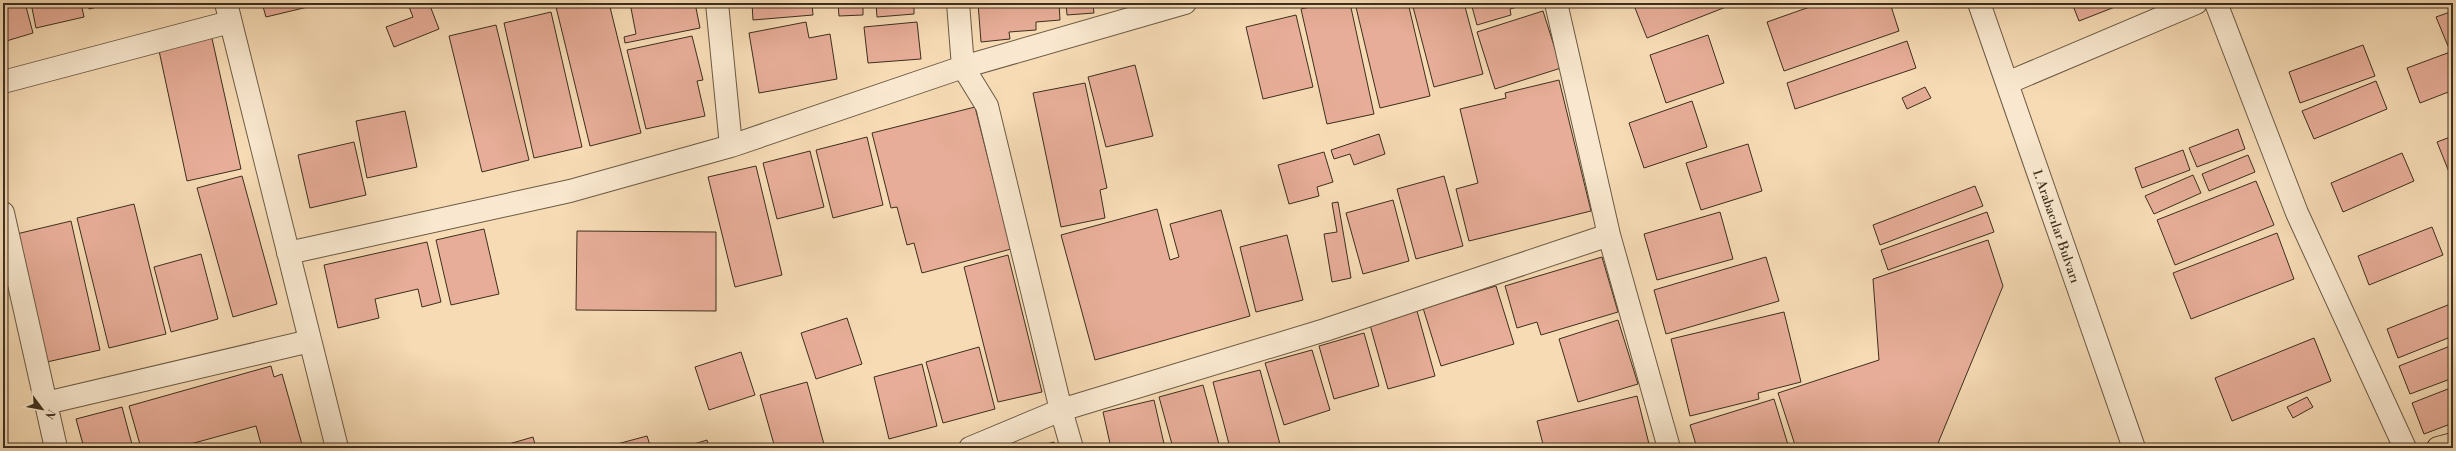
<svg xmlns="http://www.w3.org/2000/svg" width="2456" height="451" viewBox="0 0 2456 451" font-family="'Libre Bodoni',serif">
<rect width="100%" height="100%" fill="#f6dbb5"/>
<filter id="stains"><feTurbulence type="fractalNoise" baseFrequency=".005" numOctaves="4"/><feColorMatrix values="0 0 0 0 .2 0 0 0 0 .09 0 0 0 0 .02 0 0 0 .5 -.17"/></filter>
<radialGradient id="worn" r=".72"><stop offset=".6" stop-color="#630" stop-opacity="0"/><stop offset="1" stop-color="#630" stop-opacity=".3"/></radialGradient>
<!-- building -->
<path fill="#e7ad98" stroke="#3d2f1d" d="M3,3h22l8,30 -30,9z
M31,3h50l3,14 -48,11z
M88,3h26l-25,6z
M262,3h54v2l-50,12z
M429,3l10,26 -45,18 -8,-20 27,-10 -5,-13z
M572,3h37l32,130 -51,13 -34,-139z
M630,3h65l5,25 -75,15 -1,-6 12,-3z
M752,3h60l1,12 -60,5z
M838,3h25v12l-24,1z
M876,3h38v11l-37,3z
M978,3h81l1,17 -24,2v8l-27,2 1,7 -29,3z
M1066,3h52v1l-25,1 1,8 -27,2z
M1326,3h24l24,111 -47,10 -26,-115z
M1355,3h53l22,93 -50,12z
M1412,3h52l19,71 -49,13z
M1471,3h61l-22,6 1,6 -34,10z
M1633,3h103l-89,35z
M1821,3h69l9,28 -115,40 -17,-49z
M2072,3h53l-46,18z
M1543,11l18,57 -66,21 -18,-57z
M2453,11v33l-5,2 -12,-29z
M551,12l31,135 -48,11 -30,-135z
M1296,15l17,72 -50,12 -17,-72z
M806,22l3,16 21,-4 7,45 -78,14 -10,-60z
M917,22l4,37 -53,4 -4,-36z
M496,25l33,135 -47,12 -33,-136z
M211,34l30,135 -54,12 -29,-135z
M1708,35l16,48 -58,20 -16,-48z
M692,36l11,44 -6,1 8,35 -59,13 -19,-79z
M1907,41l9,27 -121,41 -8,-26z
M2363,45l12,31 -75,27 -11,-31z
M2453,51v45l-2,-5 -31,12 -13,-35z
M1135,65l18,71 -47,11 -18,-70z
M1559,80l32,131 -122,30 -13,-52 22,-6 -18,-74 46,-11 -1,-5z
M2376,81l11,28 -73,30 -12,-28z
M1085,83l22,105 -7,2 5,28 -44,9 -28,-134z
M1925,87l6,11 -24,11 -5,-11z
M1692,101l15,46 -63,21 -15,-45z
M975,107l36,142 -89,24 -8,-30 -7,2 -10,-38 -6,1 -19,-75z
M405,111l12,56 -50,11 -11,-57z
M2238,129l7,20 -48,18 -8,-19z
M1379,134l6,20 -31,11 -4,-11 -16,5 -3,-9z
M2453,136v46l-16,-40z
M867,137l16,68 -50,13 -17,-68z
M354,142l12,53 -56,13 -12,-53z
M1748,144l14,47 -61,19 -15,-47z
M2183,150l7,20 -48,18 -7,-20z
M810,151l14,56 -47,12 -14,-56z
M1324,152l9,30 -16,5 2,9 -30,8 -11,-39z
M2402,153l12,28 -71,31 -12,-29z
M2248,155l7,17 -46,19 -7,-17z
M756,166l26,109 -47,12 -27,-110z
M2193,175l8,18 -47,21 -9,-18z
M242,176l35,128 -44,13 -36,-129z
M1444,176l19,70 -47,13 -19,-70z
M2256,181l18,44 -99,40 -18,-45z
M1975,186l8,20 -103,39 -7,-20z
M1393,200l16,61 -46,13 -17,-61z
M1338,202l13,76 -19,4 -8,-48 13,-2 -5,-29z
M134,204l32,130 -57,14 -32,-130z
M1157,209l13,51 9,-3 -9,-33 51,-14 29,106 -155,44 -34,-125z
M1720,212l13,47 -76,21 -13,-46z
M1987,212l7,20 -106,38 -7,-20z
M71,221l29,129 -62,14 -30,-128z
M2432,227l11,28 -74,30 -11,-29z
M484,229l15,65 -48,11 -15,-65z
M577,231l139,1v79l-140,-1z
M2277,233l17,46 -103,40 -18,-46z
M1287,235l16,65 -47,12 -16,-65z
M1988,240l15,46 -67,162h-140l-18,-55 101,-33 -6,-81z
M427,242l14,60 -19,5 -4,-18 -43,10 4,19 -41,10 -14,-63z
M201,254l17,65 -47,13 -17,-65z
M1008,255l34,137 -44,10 -34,-135z
M1602,257l16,55 -77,23 -4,-13 -20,6 -12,-42z
M1766,257l13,44 -113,33 -12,-44z
M1496,286l18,58 -73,22 -18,-58z
M2453,303v33l-55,22 -11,-29z
M1417,311l18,65 -47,13 -18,-64z
M1784,312l17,70 -43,11 1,6 -69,17 -19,-77z
M847,318l15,46 -46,15 -15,-46z
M1618,320l20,64 -60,18 -19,-63z
M1364,333l15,53 -45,13 -15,-53z
M2314,338l17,43 -99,40 -17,-43z
M2453,345v33l-43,16 -11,-28z
M979,347l16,62 -52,14 -17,-61z
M1312,350l18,60 -46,15 -19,-62z
M741,352l14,43 -46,15 -14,-43z
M922,364l15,62 -48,13 -15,-62z
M271,366l3,11 8,-3 21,74h-41l-6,-22 -80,22h-35l-12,-42z
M1260,370l21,78h-51l-17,-66z
M807,382l18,66h-50l-15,-53z
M1203,385l17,63h-47l-14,-51z
M2453,387v36l-29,11 -12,-31z
M1637,396l13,52h-106l-7,-27z
M2307,397l6,10 -20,11 -6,-11z
M1774,399l15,49h-92l-7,-23z
M1154,400l11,48h-54l-8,-36z
M122,407l11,41h-49l-8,-29z
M647,436l4,12h-49z
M533,437l3,11h-41z
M707,440l2,8h-28z
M1054,442l1,6h-24z"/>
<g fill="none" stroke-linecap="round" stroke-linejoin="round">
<defs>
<path id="minor" d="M226,3l111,445
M717,3l14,143
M958,3l5,64 24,39 74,304 11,38
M1556,3l53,232
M1979,3l155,445
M2216,3l81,210 108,235
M3,82l227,-60
M2007,83l189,-80
M3,213l53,235
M288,253l282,-62 161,-45 232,-79 222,-64
M46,403l264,-62
M970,448l91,-38 264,-80 284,-95 60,213"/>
<path id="major" d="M2438,448l15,-4"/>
</defs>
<!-- minor casing -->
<use href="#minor" stroke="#6b5a43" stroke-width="24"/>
<!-- major casing -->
<use href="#major" stroke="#3d2f1d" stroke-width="24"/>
<!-- minor -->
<use href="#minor" stroke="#f9e8cf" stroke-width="22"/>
<!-- major -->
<use href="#major" stroke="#f6dbb5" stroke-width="22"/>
</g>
<g text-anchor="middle" stroke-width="4" stroke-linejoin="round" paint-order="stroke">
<!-- street labels -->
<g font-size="13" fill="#3d2f1d" stroke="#f9e8cf">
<text transform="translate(2057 226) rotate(71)" y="5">1. Arabacılar Bulvarı</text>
</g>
</g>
<!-- margin -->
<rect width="2456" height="451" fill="none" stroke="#f6dbb5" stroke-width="16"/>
<rect x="4" y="4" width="2448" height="443" fill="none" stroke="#3d2f1d" stroke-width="2"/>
<rect x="8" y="8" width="2440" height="435" fill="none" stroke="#3d2f1d"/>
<!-- north arrow -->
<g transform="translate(42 409) rotate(122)" stroke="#f9e8cf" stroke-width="3" paint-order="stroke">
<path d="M0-3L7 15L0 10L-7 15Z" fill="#3d2f1d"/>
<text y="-6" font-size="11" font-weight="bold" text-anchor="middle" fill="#3d2f1d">N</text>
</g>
<rect width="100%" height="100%" filter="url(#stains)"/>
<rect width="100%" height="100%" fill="url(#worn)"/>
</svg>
